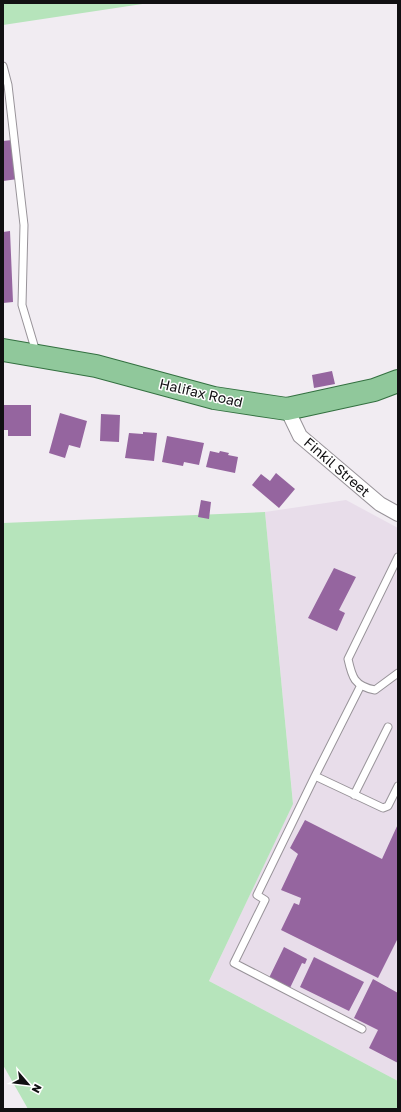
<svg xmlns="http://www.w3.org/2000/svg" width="401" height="1112" viewBox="0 0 401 1112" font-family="'Golos Text',sans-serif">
<rect width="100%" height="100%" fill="#f1ecf2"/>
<!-- built -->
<path fill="#e8ddea" d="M346,500l52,28v553l-189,-100 84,-178 -28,-291z"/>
<!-- green -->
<path fill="#b6e4bb" d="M3,3h146l-146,22z
M265,512l28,292 -84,177 189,100v28h-370l-25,-44v-542z"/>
<!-- building -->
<path fill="#95659f" d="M12,140l6,39 -15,2v-40z
M10,231l3,71 -10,1v-71z
M332,371l3,13 -21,4 -2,-13z
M3,405h28v31h-23v-6h-5z
M60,413l27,8 -7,27 -11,-3 -4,13 -16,-5z
M101,414l19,1 -1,27 -19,-1z
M143,432l14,1 -3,28 -29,-3 4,-25 14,1z
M167,436l37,7 -5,22 -15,-3 -1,4 -21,-4z
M210,451l9,2 1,-2 9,2 -1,2 10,2 -3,16 -29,-6z
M276,473l19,16 -16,19 -27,-23 9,-11 9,7z
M201,500l10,2 -2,17 -11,-2z
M334,568l22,9 -17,33 6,3 -8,18 -29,-13z
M305,820l77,39 16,-35v114l-20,40 -97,-48 13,-27 5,2 2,-7 -20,-8 17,-36 -8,-6z
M284,947l23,12 -2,5 -3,-1 -13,27 -21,-10z
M314,957l50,25 -15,29 -49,-24z
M373,979l25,14v70l-29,-15 9,-18 -24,-12z"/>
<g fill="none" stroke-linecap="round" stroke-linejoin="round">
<defs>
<path id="lane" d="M3,66l5,19 16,140 -2,80 14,47
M398,557l-50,102c4,18 6,27 27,31l23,-17
M361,685l-46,91 68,32 5,-2 10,-20
M315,776l-58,119 8,5 -31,63 128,66
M354,795l34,-68"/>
<path id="street" d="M287,409l13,27 80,68 18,10"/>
<path id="primary" d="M3,350l93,16 118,32 73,11 87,-19 24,-9"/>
</defs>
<!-- lane casing -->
<use href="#lane" stroke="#989399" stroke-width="9"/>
<!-- street casing -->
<use href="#street" stroke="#989399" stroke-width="16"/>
<!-- primary casing -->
<use href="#primary" stroke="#337040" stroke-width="24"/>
<!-- lane -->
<use href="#lane" stroke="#fff" stroke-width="7"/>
<!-- street -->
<use href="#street" stroke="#fff" stroke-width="14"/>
<!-- primary -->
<use href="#primary" stroke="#90c89b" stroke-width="22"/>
</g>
<g text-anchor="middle" stroke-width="3" stroke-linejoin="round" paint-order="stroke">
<!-- street labels -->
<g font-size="14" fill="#111012" stroke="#fff">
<text transform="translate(201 393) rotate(13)" y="5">Halifax Road</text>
<text transform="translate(337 467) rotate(41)" y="5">Finkil Street</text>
</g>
</g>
<!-- border -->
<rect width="401" height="1112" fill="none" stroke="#111012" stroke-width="8"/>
<!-- north arrow -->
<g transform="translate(28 1084) rotate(118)" stroke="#ffffff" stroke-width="3" paint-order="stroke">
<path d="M0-3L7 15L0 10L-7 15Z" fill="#111012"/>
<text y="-6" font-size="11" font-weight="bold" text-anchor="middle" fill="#111012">N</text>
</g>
</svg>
